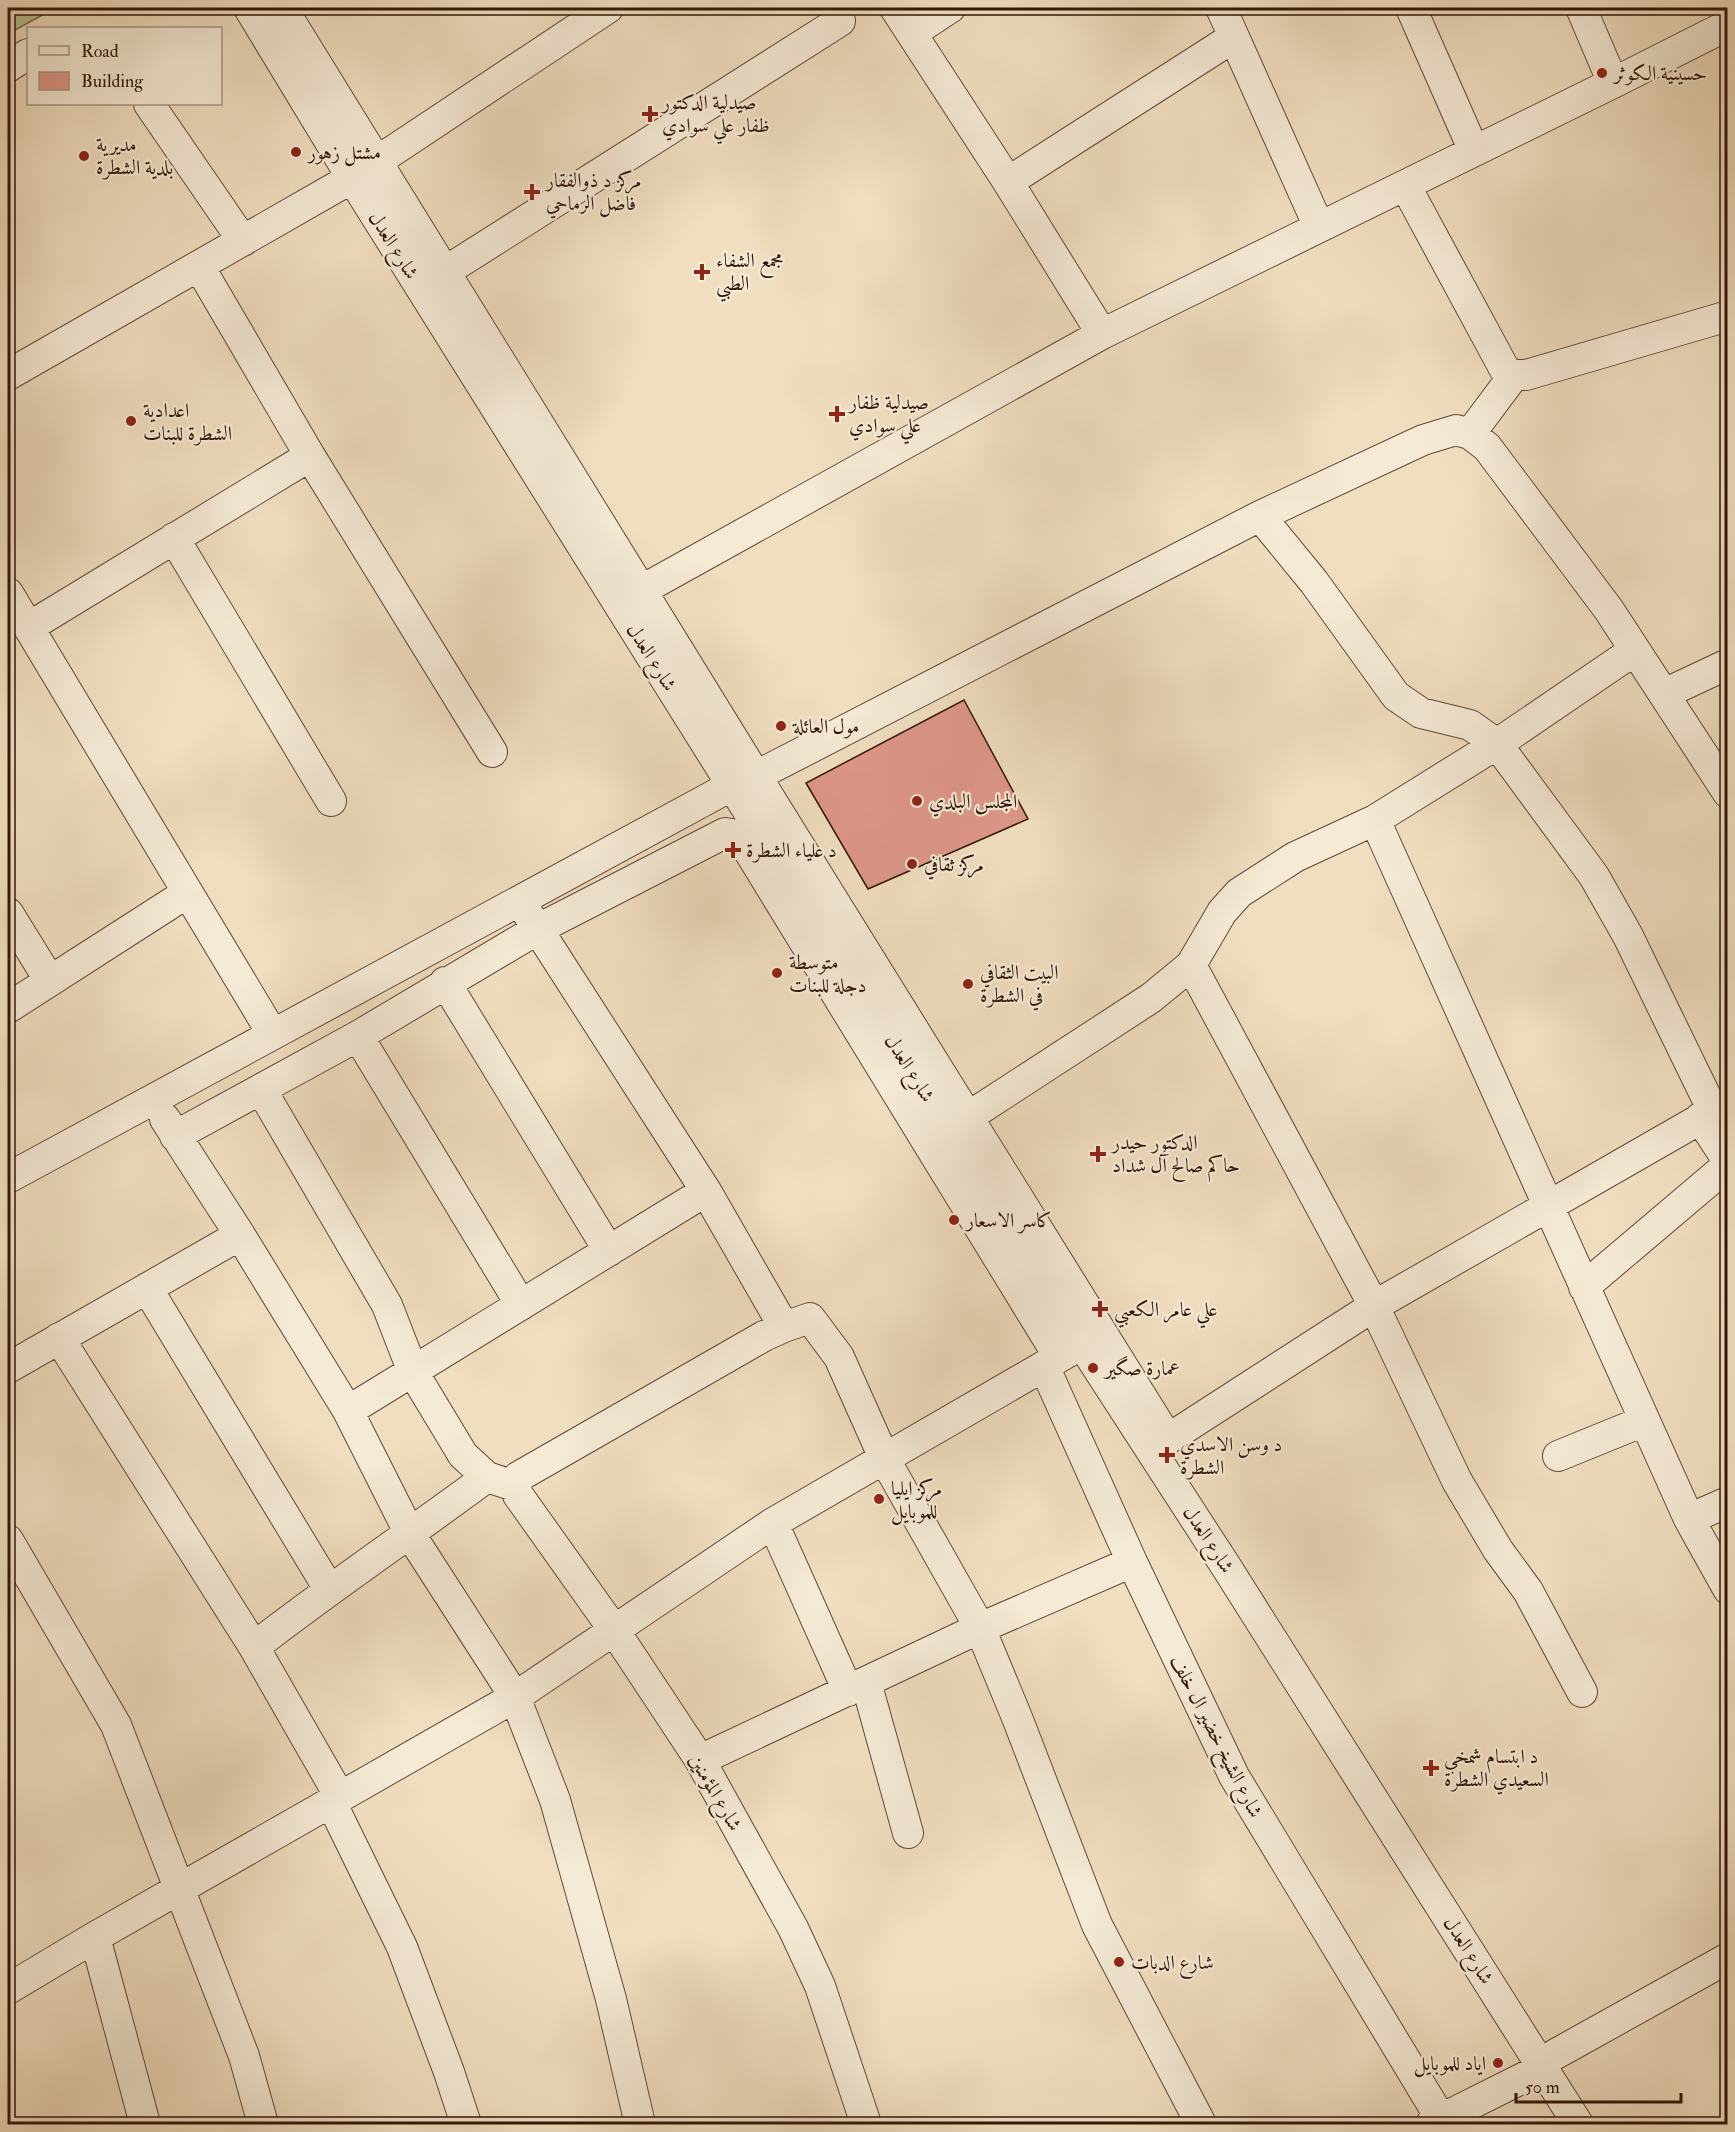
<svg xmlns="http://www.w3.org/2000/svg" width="1735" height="2132" viewBox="0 0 1735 2132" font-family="'IM FELL Double Pica',Amiri,serif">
<rect width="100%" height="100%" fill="#f0dec0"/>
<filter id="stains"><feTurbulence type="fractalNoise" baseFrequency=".00333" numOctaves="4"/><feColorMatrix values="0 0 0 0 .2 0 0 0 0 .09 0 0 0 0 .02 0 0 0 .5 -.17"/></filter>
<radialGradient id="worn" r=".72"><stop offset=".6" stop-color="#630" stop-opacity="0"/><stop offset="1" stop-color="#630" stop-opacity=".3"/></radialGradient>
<!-- green -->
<path fill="#bcc090" stroke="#766b4c" stroke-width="1.5" d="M8,8h47l-47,26z"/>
<!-- building -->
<path fill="#de978a" stroke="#301609" stroke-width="1.5" d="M964,700l64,119 -160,70 -62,-106z"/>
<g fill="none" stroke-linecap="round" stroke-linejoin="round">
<defs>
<path id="minor" d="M249,8l103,170 719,1149 156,241 351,556
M282,8l474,768 410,660
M895,8l113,174 94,152
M1221,8l98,219
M1411,8l63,143
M1581,8l32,75
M912,33l38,-25
M8,67l20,-13
M149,104l94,137
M1008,182l226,-145
M1405,185l100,185 9,5h12l202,-59
M199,266l111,190 182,296
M446,271l394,-250
M8,375l344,-197 256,-170
M1470,434l44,-59
M1260,516l54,66 82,114 25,17 49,12 27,19 97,132 34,60 85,175
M174,538l157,263
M642,590l460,-256 511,-251 115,-58
M8,593l264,440
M29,627l281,-171
M1664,694l64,-30
M1375,820l314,699 39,70
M8,913l42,68
M528,914l178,277 78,136
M1191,965l183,341 83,175 41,69 30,41 54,101
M445,982l164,269
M8,1008l179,-115
M358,1036l163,269
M261,1089l126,216 26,67 50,83 24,22 28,9
M968,1117l183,-119 40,-33 31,-53 17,-19 56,-36 80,-37 122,-76 138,-94
M1700,1118l28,43
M165,1119l75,116 108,176 62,123 105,163 40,103 56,199 29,125
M175,1136l183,-100 180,-107 187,-96 14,2 320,522
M8,1178l725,-393 23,-9 504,-260 163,-76 33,-10 14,4 17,13 21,28 101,135 119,183
M1584,1287l144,-122
M147,1288l182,301
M59,1338l195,309 86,150
M1044,1366l88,196 102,214 207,343
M8,1368l232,-133
M348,1411l358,-220
M1168,1439l206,-133 354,-203
M1558,1456l86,-35
M515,1486l3,-9 246,-141 20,-9 26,-9 29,39 45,101 96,170 38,92 79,205 104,199
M515,1486l3,9 96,135 86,130 93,168 27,58 46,138
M1689,1519l39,-17
M773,1523l75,168
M8,1540l108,185 128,331 19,68
M254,1647c76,-59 156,-113 233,-170
M866,1682l42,151
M700,1760l280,-132 152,-66
M331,1802l71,145 47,125 17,52
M95,1937l50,187
M8,1989l87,-52 420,-240 258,-174 309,-179
M1554,2055l174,-97
M1431,2124l112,-56"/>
</defs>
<!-- minor casing -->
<use href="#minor" stroke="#604837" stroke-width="32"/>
<!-- minor -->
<use href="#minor" stroke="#f5ead6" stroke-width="30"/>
</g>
<!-- markers -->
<g fill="#8f2418" stroke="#f5ead6" stroke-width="2">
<circle cx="1602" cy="73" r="6"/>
<path d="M647 105h6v6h6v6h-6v6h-6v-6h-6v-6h6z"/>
<circle cx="296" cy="152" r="6"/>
<circle cx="84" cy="156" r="6"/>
<path d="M529 183h6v6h6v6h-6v6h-6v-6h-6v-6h6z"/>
<path d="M699 263h6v6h6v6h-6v6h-6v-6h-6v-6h6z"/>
<path d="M834 405h6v6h6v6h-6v6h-6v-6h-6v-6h6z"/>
<circle cx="131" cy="421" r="6"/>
<circle cx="781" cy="726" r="6"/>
<circle cx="917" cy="801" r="6"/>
<path d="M730 841h6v6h6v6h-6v6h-6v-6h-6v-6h6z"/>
<circle cx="912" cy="864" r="6"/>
<circle cx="777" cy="973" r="6"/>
<circle cx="968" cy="984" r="6"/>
<path d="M1095 1145h6v6h6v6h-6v6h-6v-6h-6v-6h6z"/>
<circle cx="954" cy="1220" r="6"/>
<path d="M1097 1300h6v6h6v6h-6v6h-6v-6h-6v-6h6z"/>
<circle cx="1093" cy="1368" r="6"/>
<path d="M1164 1446h6v6h6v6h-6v6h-6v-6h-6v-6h6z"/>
<circle cx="879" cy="1499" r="6"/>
<path d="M1428 1759h6v6h6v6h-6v6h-6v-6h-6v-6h6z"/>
<circle cx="1119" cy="1962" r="6"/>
<circle cx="1498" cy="2063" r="6"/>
</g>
<g text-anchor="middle" stroke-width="4.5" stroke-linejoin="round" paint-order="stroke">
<!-- poi labels -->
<g font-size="20" fill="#301609" stroke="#f5ead6" text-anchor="start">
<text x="1614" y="80">حسينية الكوثر</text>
<text x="662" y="109">صيدلية الدكتور<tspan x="662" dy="23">ظفار علي سوادي</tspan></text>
<text x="96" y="151">مديرية<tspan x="96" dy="23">بلدية الشطرة</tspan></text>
<text x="308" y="159">مشتل زهور</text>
<text x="546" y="187">مركز د ذوالفقار<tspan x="546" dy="23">فاضل الرماحي</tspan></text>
<text x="716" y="267">مجمع الشفاء<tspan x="716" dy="23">الطبي</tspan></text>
<text x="849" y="409">صيدلية ظفار<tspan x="849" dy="23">علي سوادي</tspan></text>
<text x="143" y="417">اعدادية<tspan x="143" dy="23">الشطرة للبنات</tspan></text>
<text x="793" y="733">مول العائلة</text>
<text x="929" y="808">المجلس البلدي</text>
<text x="746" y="857">د علياء الشطرة</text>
<text x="924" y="871">مركز ثقافي</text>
<text x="789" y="969">متوسطة<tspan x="789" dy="23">دجلة للبنات</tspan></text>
<text x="980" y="979">البيت الثقافي<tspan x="980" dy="23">في الشطرة</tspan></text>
<text x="1112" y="1149">الدكتور حيدر<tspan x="1112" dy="23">حاكم صالح آل شداد</tspan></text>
<text x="966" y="1227">كاسر الاسعار</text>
<text x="1114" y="1316">علي عامر الكعبي</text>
<text x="1105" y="1375">عمارة صگير</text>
<text x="1180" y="1451">د وسن الاسدي<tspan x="1180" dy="23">الشطرة</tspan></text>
<text x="891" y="1495">مركز ايليا<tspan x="891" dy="23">للموبايل</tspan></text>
<text x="1444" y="1763">د ابتسام شمخي<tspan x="1444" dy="23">السعيدي الشطرة</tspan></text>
<text x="1131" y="1969">شارع الدبات</text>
<text x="1486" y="2070" text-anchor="end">اياد للموبايل</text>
</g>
<!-- street labels -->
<g font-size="20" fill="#301609" stroke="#f5ead6">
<text transform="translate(394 245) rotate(58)" y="7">شارع العدل</text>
<text transform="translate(652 657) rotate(58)" y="7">شارع العدل</text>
<text transform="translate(910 1068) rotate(58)" y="7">شارع العدل</text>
<text transform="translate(1209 1539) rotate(57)" y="7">شارع العدل</text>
<text transform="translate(1217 1736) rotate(63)" y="7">شارع الشيخ خضير ال خلف</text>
<text transform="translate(716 1792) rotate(60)" y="7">شارع المؤمنين</text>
<text transform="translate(1469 1950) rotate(58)" y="7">شارع العدل</text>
</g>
</g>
<!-- margin -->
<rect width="1735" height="2132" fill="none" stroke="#f0dec0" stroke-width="30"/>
<rect x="9" y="9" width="1717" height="2114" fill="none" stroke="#301609" stroke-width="3"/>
<rect x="15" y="15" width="1705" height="2102" fill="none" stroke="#301609" stroke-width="1.5"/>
<!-- legend -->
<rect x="27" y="27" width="195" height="78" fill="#f5ead6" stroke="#a69584" stroke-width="1.5"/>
<rect x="39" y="46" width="30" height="9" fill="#f5ead6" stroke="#a69584" stroke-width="1.5"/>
<text x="81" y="57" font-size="18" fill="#301609">Road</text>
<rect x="39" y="72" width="30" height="18" fill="#de978a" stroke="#a69584" stroke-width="1.5"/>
<text x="81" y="87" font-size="18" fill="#301609">Building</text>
<!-- scale -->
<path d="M1516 2093v9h165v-9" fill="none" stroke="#301609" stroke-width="3"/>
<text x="1525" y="2093" font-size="18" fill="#301609" stroke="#f5ead6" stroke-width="4.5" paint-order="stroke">50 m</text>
<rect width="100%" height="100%" filter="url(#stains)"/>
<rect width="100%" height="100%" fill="url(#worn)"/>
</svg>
